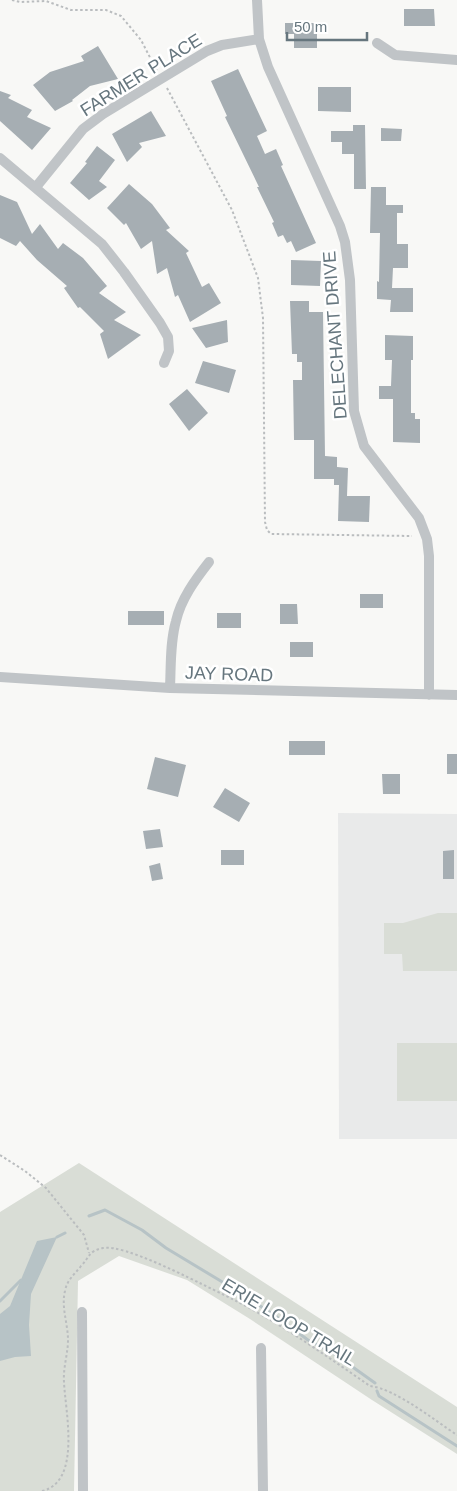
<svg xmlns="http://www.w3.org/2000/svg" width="457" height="1491" viewBox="0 0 457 1491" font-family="Arial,sans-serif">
<rect width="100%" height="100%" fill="#f8f8f6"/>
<!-- built -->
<path fill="#e9eaea" d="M338,813l119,1v325h-118z"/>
<!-- green -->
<path fill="#d9ddd6" d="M438,913h19v58h-54l-1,-17h-18v-31h19z
M397,1043h60v58h-60z
M79,1163l378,244v47l-85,-54 -122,-81 -63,-39 -68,-24 -41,25 -4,210h-74v-279z"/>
<!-- water -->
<path fill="#b7c3c6" d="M57,1237l-26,57 -2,31 2,31 -16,1 -15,4v-47l10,-8 27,-65z"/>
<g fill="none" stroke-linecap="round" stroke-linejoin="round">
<!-- stream -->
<path stroke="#b7c3c6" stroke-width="3" d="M89,1216l16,-6 37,20 24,18 68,41 40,26 34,25 25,13 42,30
M57,1237l8,-4
M0,1301l21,-21
M377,1391l2,5 78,50"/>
</g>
<!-- building -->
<path fill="#a6aeb3" d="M404,9h30l1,17h-31z
M285,23h32v25h-23v-14h-9z
M98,46l20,33 -28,7 -18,14 1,1 -18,10 -22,-26 17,-13 34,-11 -3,-5z
M238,69l29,62 -10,5 8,18 11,-5 7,16 -2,1 35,77 -20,9 -5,-11 -4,2 -4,-8 -5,2 -6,-14 2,-1 -17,-35h2l-34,-70 2,-1 -16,-35z
M318,87h33v25l-33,-1z
M0,91l11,4 -3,3 24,12 -5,7 24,11 -19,22 -32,-29z
M151,111l15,25 -27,7 3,4 -15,15 -15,-28z
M353,125h12l1,64h-12v-35h-12v-12h-11v-11h22z
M381,128l21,1 -1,12h-20z
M97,146l18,14 -16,21 8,6 -18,13 -19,-17 17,-20 -2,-1z
M129,184l23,20 18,24 -4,2 23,21 -3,2 16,34 7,-4 12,20 -31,19 -12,-27 -3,2 -8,-29 -10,6 -5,-33 -11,8 -15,-26 -2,2 -17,-17z
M371,187h15v18h17v8h-6v31h11v24h-15l-1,20h21v24h-23l1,-12 -14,-1v-18l2,1 1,-49h-10z
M0,195l17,7 15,32 8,-10 18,25 5,-6 20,15 24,28 -8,7 27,19 -12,8 27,15 -33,24 -8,-25 4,-3 -24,-24 -2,1 -14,-20 3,-2 -30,-26 -17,-19 -4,5 -16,-8z
M291,260l30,1 -1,25 -29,-1z
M290,301h19v11h14l2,144 12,1v10l11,1 -1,28h23l-1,26 -31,-1 1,-36h-5v-6h-20v-39h-20l-1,-60h9v-18h-5v-8h-5z
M227,320l1,22 -22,6 -14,-20z
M385,335l28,1v24h-2v53h4v6h5v24l-27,-1v-43h-14v-13h12l1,-26h-7z
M203,361l33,9 -7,23 -34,-10z
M187,389l21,24 -19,18 -20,-27z
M360,594h23v14h-23z
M280,604h17l1,20h-18z
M128,611h36v14h-36z
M217,613h24v15h-24z
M290,642h23v15h-23z
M289,741h36v14h-36z
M447,754h10v20h-10z
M155,757l31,8 -8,32 -31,-8z
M382,774h18v20h-17z
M225,788l25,15 -11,19 -26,-15z
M160,829l3,18 -17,2 -3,-18z
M221,850h23v15h-23z
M454,850v29h-11v-28z
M160,863l3,16 -11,2 -3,-15z"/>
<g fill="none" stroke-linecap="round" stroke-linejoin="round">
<!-- path -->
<path stroke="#babdbf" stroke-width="2" stroke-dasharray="2.5 2.5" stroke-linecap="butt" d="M12,0l8,2 26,-1 25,9h35l15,6 20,24 16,31
M167,88l65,122 26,68 5,40 2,204 2,8 4,4 141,2
M0,1155l25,16 21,17 38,47 5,18
M42,1491c40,-9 23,-81 22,-109 -1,-15 4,-28 4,-42 0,-16 -7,-33 -3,-49 2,-11 9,-16 16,-25 9,-9 7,-15 22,-18 21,-4 88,31 109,41 14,7 27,13 41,21 40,22 79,50 117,76 26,3 64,34 87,49"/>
<!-- minor -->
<path stroke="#c0c4c7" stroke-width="10" d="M257,0l2,39 9,28 72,159 5,16 5,38 4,131 10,35 55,72 8,21 2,17v139
M377,43l18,12 62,5
M0,158l102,86 22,28 36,51 8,14 1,14 -5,12
M36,187l47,-58 20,-15 104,-63 15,-6 37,-6
M0,677l170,11 287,7
M170,688c1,-22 0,-46 6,-67 5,-22 19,-41 33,-59
M82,1312l1,179
M261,1348l2,143"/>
</g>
<g text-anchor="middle" stroke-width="5" stroke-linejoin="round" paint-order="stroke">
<!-- street labels -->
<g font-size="18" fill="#66767e" stroke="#fff">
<text transform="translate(141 75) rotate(-32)" y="6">FARMER PLACE</text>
<text transform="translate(335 335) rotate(-94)" y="6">DELECHANT DRIVE</text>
<text transform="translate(229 674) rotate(2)" y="6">JAY ROAD</text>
<text transform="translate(289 1322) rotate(31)" y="6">ERIE LOOP TRAIL</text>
</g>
</g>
<!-- scale -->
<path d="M287 32v8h80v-8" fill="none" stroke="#66767e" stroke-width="2.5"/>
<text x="294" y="32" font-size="15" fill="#66767e" stroke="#ffffff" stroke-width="4" paint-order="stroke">50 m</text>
</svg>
